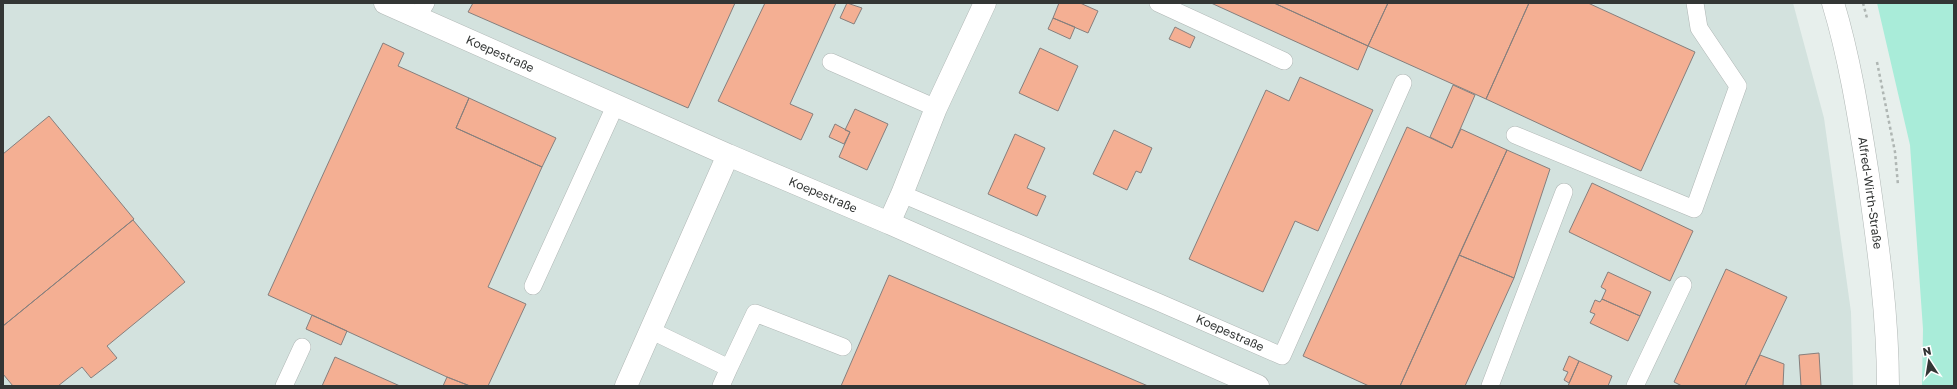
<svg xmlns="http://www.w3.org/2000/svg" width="1957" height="389" viewBox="0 0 1957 389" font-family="'Golos Text',sans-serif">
<rect width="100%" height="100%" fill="#e7efec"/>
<!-- built -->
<path fill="#d3e2de" d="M3,3h1790l31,115 27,194 2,74h-1850z"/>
<!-- green -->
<path fill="#a9ecd9" d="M1877,3h77v383h-32l1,-57 -13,-184z"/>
<!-- building -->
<path fill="#f4af93" stroke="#867f7d" d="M473,3h262l-47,105 -220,-96z
M765,3h71l-46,101 23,10 -12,26 -83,-39z
M847,3l15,5 -8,16 -14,-6z
M1059,3h21l18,8 -10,22 -35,-15z
M1211,3h63l94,43 -10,24z
M1274,3h114l-20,43z
M1388,3h141l-43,96 -118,-53z
M1529,3h59l107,49 -54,119 -155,-72z
M1053,18l22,9 -5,12 -22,-10z
M1175,27l20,10 -5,11 -21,-9z
M383,43l21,10 -6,13 71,32 -13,30 86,39 -54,120 38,17 -38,82h-18l-23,-9 -179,-82z
M1040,48l38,18 -20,45 -39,-18z
M1300,77l73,33 -55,121 -23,-10 -32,71 -74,-33 77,-169 23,11z
M1453,85l22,10 -23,53 -22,-11z
M469,98l87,40 -14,29 -86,-39z
M855,109l33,15 -21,46 -28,-13 11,-25 -5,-2z
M49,116l85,103 -131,107v-172z
M835,124l15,8 -6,12 -15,-7z
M1407,127l45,21 9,-19 46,21 -107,236h-31l-66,-30z
M1114,130l38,18 -11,25 -5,-2 -9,19 -34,-16z
M1015,134l30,14 -18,40 19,8 -9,20 -49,-22z
M1507,150l43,19 -36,109 -55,-23z
M1592,183l101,48 -23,50 -101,-49z
M133,220l52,62 -78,64 10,12 -26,20 -9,-11 -24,19h-45l-10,-12v-48z
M1459,255l55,23 -49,108h-65z
M1726,269l61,28 -42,89h-63l-8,-4z
M1608,272l43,20 -11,24 -38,-17 4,-9 -5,-3z
M889,275l259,111h-307z
M1602,299l38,17 -12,25 -38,-18 5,-9 -5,-2 5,-12 5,2z
M312,315l35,16 -6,14 -35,-16z
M1819,353l2,33h-20l-2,-31z
M1760,355l24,9 -1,22h-38z
M1569,356l10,5 -10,22 -5,-3 4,-8 -5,-2z
M335,357l65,29h-78z
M1579,361l33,15 -4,10h-40z
M447,377l23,9h-27z"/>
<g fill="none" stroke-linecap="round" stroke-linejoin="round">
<defs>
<path id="lane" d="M1158,3l126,58
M417,17l9,-14
M831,62l105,46
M1515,135l179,74 44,-123 -39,-58 -4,-25
M902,194l256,108 124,54 121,-273
M533,286l83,-182
M650,330l79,38 -8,18
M729,368l26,-55 88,34
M284,386l18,-39
M1490,386l74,-194
M1635,386l48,-101"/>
<path id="street" d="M385,3l343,152
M889,223l369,163
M626,386l102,-231 161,68 13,-29 34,-86 49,-105"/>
<path id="secondary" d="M1833,3c17,56 26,115 35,172 10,70 20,141 20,211"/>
</defs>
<!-- lane casing -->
<use href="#lane" stroke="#b0b7b5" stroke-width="18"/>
<!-- street casing -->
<use href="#street" stroke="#b0b7b5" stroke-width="23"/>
<!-- secondary casing -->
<use href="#secondary" stroke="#b0b7b5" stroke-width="23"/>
<!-- path -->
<path stroke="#afb6b3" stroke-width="2.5" stroke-dasharray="3 3" stroke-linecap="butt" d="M1863,3l4,15
M1877,62l18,90 3,33"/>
<!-- lane -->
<use href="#lane" stroke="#fff" stroke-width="17"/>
<!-- street -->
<use href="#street" stroke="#fff" stroke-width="22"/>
<!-- secondary -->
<use href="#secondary" stroke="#fff" stroke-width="22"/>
</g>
<g text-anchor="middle" stroke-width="3" stroke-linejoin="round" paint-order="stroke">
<!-- street labels -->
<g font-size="12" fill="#333635" stroke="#fff">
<text transform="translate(500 54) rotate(24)" y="4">Koepestraße</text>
<text transform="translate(1870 193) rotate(82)" y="4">Alfred-Wirth-Straße</text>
<text transform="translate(823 195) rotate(23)" y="4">Koepestraße</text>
<text transform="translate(1230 333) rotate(24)" y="4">Koepestraße</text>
</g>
</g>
<!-- border -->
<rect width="1957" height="389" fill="none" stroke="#333635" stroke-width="8"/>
<!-- north arrow -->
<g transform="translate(1929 361) rotate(348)" stroke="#ffffff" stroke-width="3" paint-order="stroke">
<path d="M0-3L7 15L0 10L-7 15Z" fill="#333635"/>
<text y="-6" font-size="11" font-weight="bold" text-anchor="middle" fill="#333635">N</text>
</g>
</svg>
